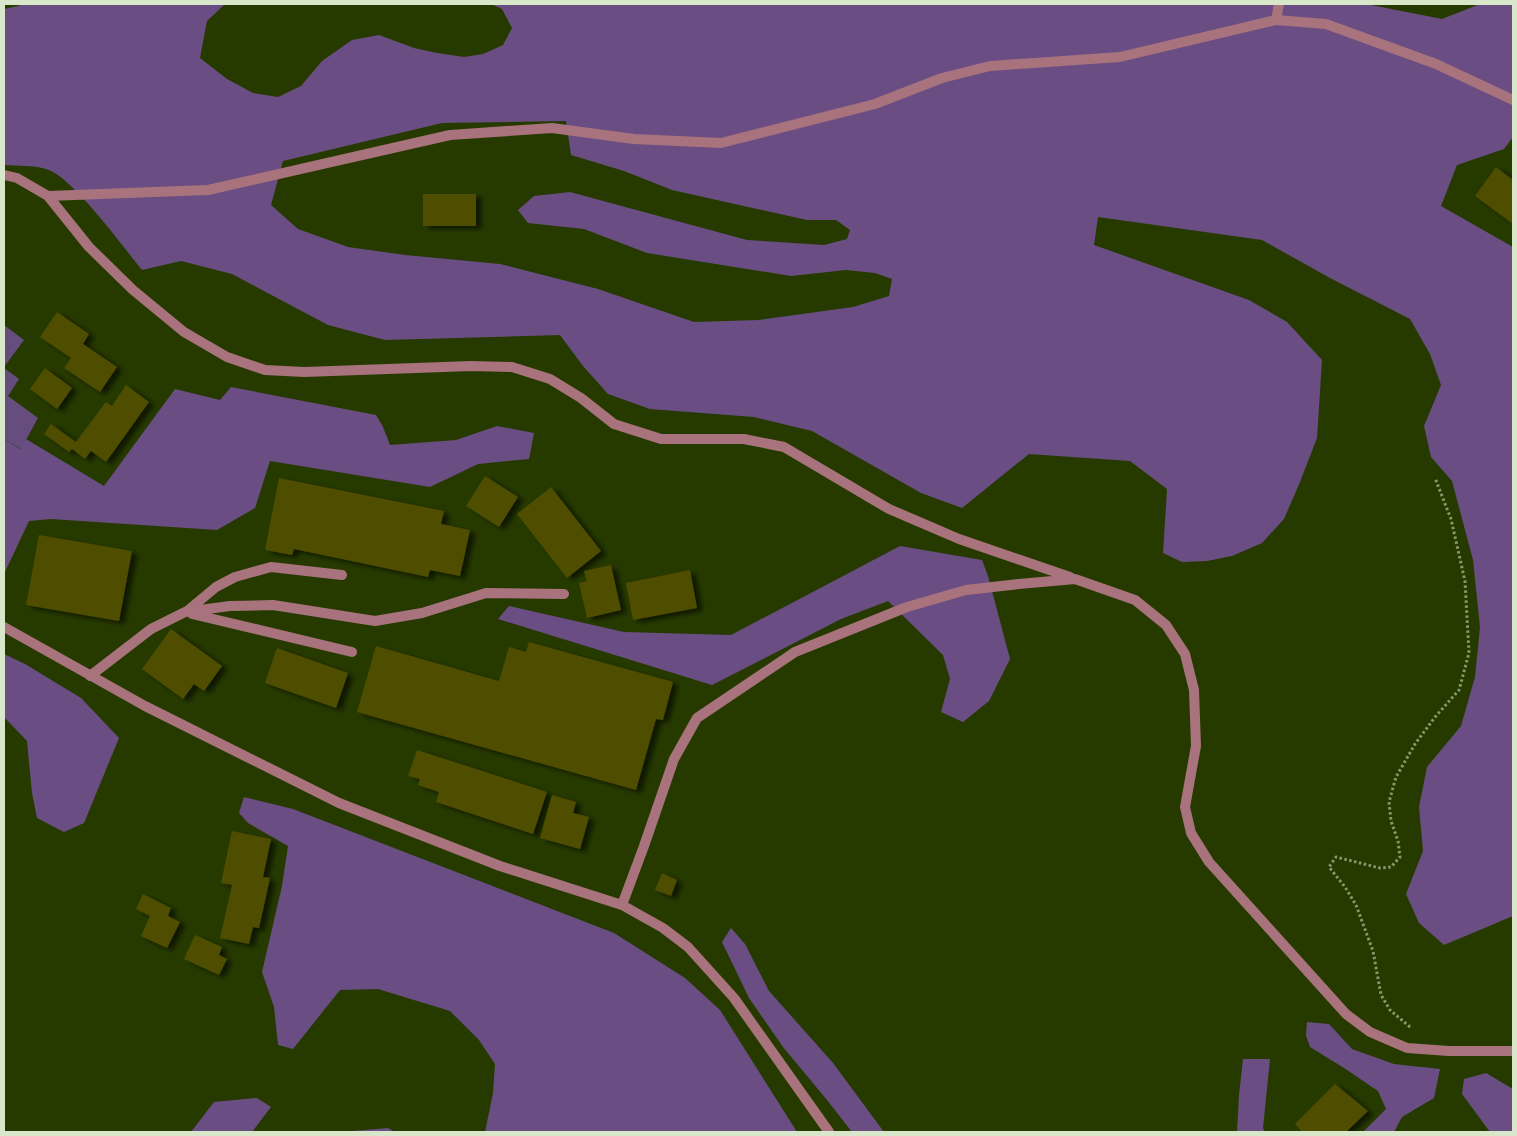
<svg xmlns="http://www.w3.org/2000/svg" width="1517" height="1136" viewBox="0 0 1517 1136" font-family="'Varela Round',sans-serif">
<defs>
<filter id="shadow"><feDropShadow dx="5.5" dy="3" stdDeviation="2.5" flood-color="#0009"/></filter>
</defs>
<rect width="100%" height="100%" fill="#263a00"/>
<!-- green -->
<path fill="#674c7e" d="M4,325l20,15 -20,27z
M4,368l15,11 -11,17 30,22 -17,31 -17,-10z"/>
<!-- forest -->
<path fill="#6a4e83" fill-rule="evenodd" d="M23,4h202l-18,17 -7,37 27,21 26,14 25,4 23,-11 21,-25 30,-21 27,-5 35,13 23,5 27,4 19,-3 20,-9 9,-17 -10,-19 -11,-5h875l76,15 38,-15h33v133l-9,12 -47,16 -16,41 72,41v669l-69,29 -25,-22 -13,-29 17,-43 -4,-44 8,-40 34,-41 14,-49 5,-50 -7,-67 -21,-79 -21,-24 -7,-31 17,-41 -11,-31 -20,-35 -80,-41 -68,-38 -164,-23 -4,28 155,55 38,22 35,38 -5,78 -17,44 -16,37 -22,24 -30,13 -25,5 -25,1 -19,-9 4,-64 -37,-28 -101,-7 -67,54 -41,-15 -109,-62 -58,-14 -104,-8 -42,-15 -25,-28 -23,-31 -175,5 -57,-15 -96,-51 -51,-13 -39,9c-18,-22 -71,-95 -96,-101 -13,-4 -29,-3 -42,-4v-156l14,-3zM566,121l5,34 53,16 48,19 135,30h29l14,10 -3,9 -23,6 -77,-5 -177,-48 -36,4 -16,14 10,13 56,6 63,24 144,23 55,-6 29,3 17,6 -3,17 -36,11 -94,13 -65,2 -96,-33 -98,-25 -95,-9 -57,-8 -50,-18 -27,-24 12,-44 159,-38z
M231,387l145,28 7,12 7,18 66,-5 41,-14 37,7 -5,26 -51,5 -48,23 -160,-26 -15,47 -38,22 -166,-11 -22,2 -25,53v-135l16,10 6,-10 78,47 71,-97 45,11z
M900,546l82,14 6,16 22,83 -21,42 -26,21 -22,-10 9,-33 -7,-24 -55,-54 -47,18 -129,66 -214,-66 11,-13 115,26 107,3z
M4,654l21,10 56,34 38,40 -35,85 -20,9 -27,-14 -5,-25 -5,-52 -23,-24z
M244,797l49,12 321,124 71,45 35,32 77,122h-312l8,-39 2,-29 -16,-24 -29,-29 -72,-22 -38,1 -47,59 -15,-4 -4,-38 -12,-35 20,-86 6,-40 -40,-23 -9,-10z
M731,928l14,16 24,47 64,72 51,69h-32l-25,-32 -44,-53 -34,-49 -27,-56z
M1307,1022l22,2 23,25 42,15 46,5 -6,29 -32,19 -8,15h-31l23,-23 -8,-18 -34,-23 -34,-21 -4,-12z
M1243,1059h27l-7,69 2,4h-28l2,-37z
M1486,1073l27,16v43h-23l-28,-38 2,-15z
M257,1098l14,9 -19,25h-61l23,-30z
M388,1128l7,4h-43l1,-1z"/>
<!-- building -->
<path fill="#4f4d00" filter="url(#shadow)" d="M1496,167l17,13v44l-38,-28z
M423,194h53v32h-53z
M57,312l32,22 -6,10 34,23 -17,25 -36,-24 7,-10 -31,-21z
M45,368l27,20 -15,21 -27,-20z
M126,385l23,17 -43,60 -15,-11 -6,8 -13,-10 -3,3 -25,-18 7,-10 25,18 30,-40 6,4z
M485,476l33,21 -19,30 -33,-21z
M279,478l165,33 -3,13 29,6 -10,46 -30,-6 -2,7 -134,-28 -2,6 -27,-5z
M551,487l50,64 -34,27 -50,-64z
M39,535l93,16 -13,70 -93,-16z
M611,565l10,45 -34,8 -8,-35 8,-2 -3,-10z
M690,570l7,38 -64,12 -7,-37z
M171,629l51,37 -18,25 -10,-7 -11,15 -41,-30z
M529,642l144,40 -10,38 -7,-1 -20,71 -279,-78 19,-66 123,35 10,-34 17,5z
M277,648l71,25 -12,35 -71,-25z
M417,750l130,42 -14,42 -97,-32 3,-10 -21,-7 2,-6 -12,-3z
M552,795l24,7 -3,11 16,4 -9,32 -40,-11z
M232,831l39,8 -8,38 7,1 -11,50 -6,-1 -4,17 -29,-6 12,-53 -11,-2z
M662,873l15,7 -6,16 -16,-6z
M143,894l28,14 -3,8 12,6 -13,26 -26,-12 9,-20 -14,-7z
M195,935l27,12 -3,8 8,4 -8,16 -35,-16z
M1335,1084l33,27 -22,21h-44l-7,-8z"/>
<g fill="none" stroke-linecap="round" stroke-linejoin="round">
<!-- path -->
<path stroke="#87986d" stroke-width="3" stroke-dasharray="2.5 2.5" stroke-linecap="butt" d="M1410,1027l-20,-17 -9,-15 -8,-44 -17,-46 -11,-18 -16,-20 7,-10 44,11 11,-1 9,-10 -2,-16 -7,-20 -2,-19 7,-25 19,-33 20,-27 24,-27 10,-37 -4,-72 -14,-62 -16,-41"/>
<!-- service -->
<path stroke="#a8737c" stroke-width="10" d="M186,612l30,-25 19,-10 36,-10 71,8
M192,614l160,38
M90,676l61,-47 34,-17 45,-6 43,-1 102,16 47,-8 64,-20 78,1"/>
<!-- minor -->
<path stroke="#a8737c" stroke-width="10" d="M1276,20l3,-16
M4,175l13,3 31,18 160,-6 242,-55 102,-7 82,11 87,4 154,-39 67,-26 48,-12 130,-9 156,-37 50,4 110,40 77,36
M48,196l41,51 44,43 51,42 43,25 38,13 39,2 167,-6 41,1 38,12 31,19 33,26 47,15h83l40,8 105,62 70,30 111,38
M4,627l141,79 194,97 161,63 122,39 41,23 25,19 46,51 95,134
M622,905l22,-59 30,-87 23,-41 98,-66 112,-45 59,-17 53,-6 56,-5 60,21 31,25 19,29 9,36 2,56 -11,61 6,26 18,29 137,152 24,18 37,16 42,3h64"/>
</g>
<!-- border -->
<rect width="1517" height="1136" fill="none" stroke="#d8e7c9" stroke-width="10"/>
</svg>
